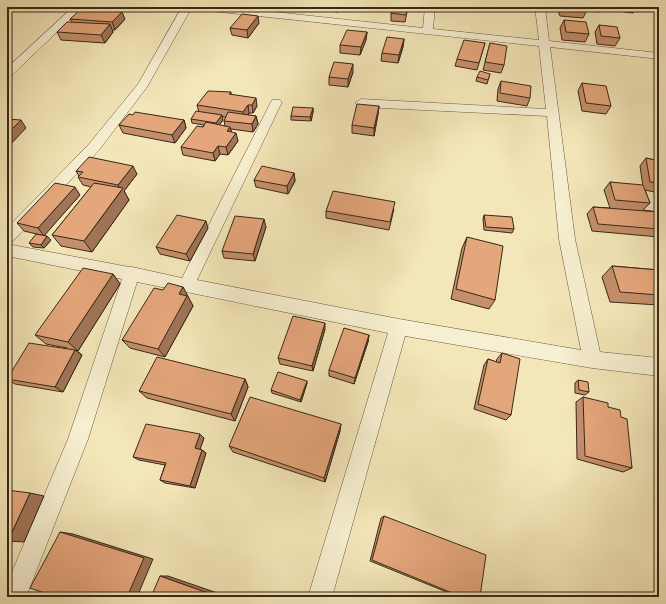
<svg xmlns="http://www.w3.org/2000/svg" width="666" height="604" viewBox="0 0 666 604" font-family="Vollkorn,serif">
<rect width="100%" height="100%" fill="#f3e6b8"/>
<filter id="stains"><feTurbulence type="fractalNoise" baseFrequency=".005" numOctaves="4"/><feColorMatrix values="0 0 0 0 .2 0 0 0 0 .09 0 0 0 0 .02 0 0 0 .5 -.17"/></filter>
<radialGradient id="worn" r=".72"><stop offset=".6" stop-color="#630" stop-opacity="0"/><stop offset="1" stop-color="#630" stop-opacity=".3"/></radialGradient>
<g fill="none" stroke-linecap="round" stroke-linejoin="round">
<defs>
<path id="street" d="M73,7h10l-72,69 -4,1v-9z
M182,7h10l-45,80 -48,63 -87,92 -5,2v-16l82,-84 49,-60z
M197,7h31l195,21 2,-21h10l-2,22 106,11 -4,-33h10l4,34 110,12v6l-109,-12 25,192 25,113 59,6v18l-67,-8 -187,-32 -73,261h-24l80,-264 -251,-51 -49,157 -62,158h-19v-13l61,-145 54,-160 -115,-23v-12l122,23h3l50,11 90,-178h8l2,2 -85,178 202,39 182,31 -22,-111 -12,-123 -186,-9 -6,-4 6,-4 185,10 -7,-63 -337,-36z"/>
</defs>
<!-- street casing -->
<use href="#street" stroke="#665841" stroke-width="1"/>
<!-- street -->
<use href="#street" fill="#f7efd1" fill-rule="evenodd"/>
</g>
<!-- wall -->
<path fill="#c48f6a" stroke="#372819" fill-rule="evenodd" d="M270,7h19l-1,3 -17,-1z
M319,7h21l-2,5 -19,-2z
M557,7h44v1l-2,4 -12,-2 -4,8 -23,-2z
M609,7h27l-3,6 -23,-3z
M407,12l-2,10 -14,-1v-8z
M70,19h55l-10,11h-3l1,2 -8,11 -44,-3 -4,-8 15,-10z
M564,20l25,14 -4,8 -23,-2 -2,-12z
M259,23l-11,15 -16,-3 -2,-7z
M599,25l21,13 -5,8 -18,-2 -2,-12z
M367,32l-1,8 -6,15 -20,-2v-8z
M404,39l-1,8 -5,16 -17,-2 1,-8z
M485,43l-8,27 -22,-4 2,-7z
M490,43l14,22 -3,8 -18,-3z
M353,72l-5,15 -19,-2v-8z
M490,74l-3,10 -11,-3 1,-4z
M501,81l29,17 -3,8 -30,-5 1,-12z
M582,83l29,23 -5,8 -24,-3 -4,-20z
M231,92v2l26,12 -4,7h-4l-1,2 8,1 2,8 -5,8 -22,-3v3l7,9 -10,14 -8,-1 -5,7 -32,-6 -2,-8 23,-22 -12,-2 -1,-4 8,-7 -2,-7zM222,117h4l-2,4 1,5 -6,-1 4,-5z
M379,106l-1,8 -4,22 -22,-3v-8z
M313,108v4l-2,9 -20,-1v-4z
M184,120l2,8 -11,15 -52,-10 -4,-8z
M646,158l13,3v32l-14,-3 5,13 -7,7 16,2v25l-67,-6 -5,-17 6,-7 17,1 -6,-18 6,-8 33,5 -3,-21z
M76,171l61,3 -13,17 5,9 -37,52 -31,-6 -9,-11 39,-48 -8,-2 -5,-8 1,-1z
M294,173l1,8 -7,13 -32,-7 -2,-7z
M80,195l-36,40 7,5 -7,8 -11,-1 -4,-4 12,-8 -17,-4 -7,-8z
M394,209l-5,21 -63,-12v-7z
M484,215l30,14 -2,4 -28,-3 -1,-11z
M266,227l-11,34 -31,-3 -2,-7z
M208,228l-18,33 -30,-7 -4,-7z
M467,237l28,63 -6,9 -38,-10 11,-51z
M612,266l47,4v35l-49,-3 -8,-25z
M113,274l7,10 -42,67 -2,-1 6,5 -19,37 -48,-8 -8,-5 60,-31 -21,-4 -11,-9z
M183,287l10,19 -28,51 -35,-9 -8,-8 41,-50z
M325,329l-12,42 -33,-7 -2,-6z
M369,335l-1,7 -14,42 -25,-8v-6z
M502,353l9,62 -5,5 -32,-11 10,-44 4,-6 8,3 1,-3z
M245,379l3,8 -13,34 -88,-23 -8,-7z
M578,380l11,12 -4,3 -10,-2v-10z
M307,383l-6,19 -29,-9 -1,-3z
M583,397l25,10 13,10 11,51 -9,4 -46,-13 -1,-57z
M659,429v14l-3,-12z
M340,431l-15,51 -92,-30 -4,-6z
M200,434l4,4 -4,11 2,1 4,3 -11,35 -30,-5 -5,-3 5,-15 -26,-5 -6,-3z
M384,516l96,81h-21l-89,-36 11,-43z"/>
<!-- shaded-wall -->
<path fill="#a07456" stroke="#372819" d="M338,7h2l-2,5z
M122,12l3,7 -10,11 -3,-8z
M258,16l1,7 -11,15 -1,-8z
M110,24l3,8 -8,11 -4,-8z
M367,32l-1,8 -6,15 1,-8z
M404,39l-1,8 -5,16 1,-8z
M353,64v8l-5,15v-8z
M256,98l1,8 -4,7 -1,-8z
M248,105l1,8 -4,7 -2,-8z
M379,106l-1,8 -4,22v-8z
M313,108v4l-2,9 -1,-4z
M222,115l1,5 -6,8 -1,-5z
M256,116l2,8 -5,8 -1,-8z
M21,120l5,8 -17,18 -2,-3v-9z
M184,120l2,8 -11,15 -3,-8z
M230,127l2,8 -5,-4z
M236,133l2,8 -10,14 -2,-8z
M218,146l2,8 -5,7 -2,-8z
M133,166l4,8 -13,17 5,9 -37,52 -8,-11 37,-50 -3,-6z
M294,173l1,8 -7,13 -1,-8z
M75,187l5,8 -36,41 -6,-8z
M264,219l2,8 -11,34 -2,-7z
M206,221l2,7 -18,33 -4,-7z
M47,236l4,4 -7,8 -3,-3z
M113,274l7,10 -42,67 -10,-9z
M183,287l10,19 -28,51 -7,-8 21,-55z
M325,323v6l-12,42 -1,-5z
M369,335l-1,7 -14,42 1,-6z
M75,350l7,5 -19,37 -8,-5z
M245,379l3,8 -13,34 -4,-7z
M307,381v2l-6,19 -1,-2z
M341,424l-1,7 -15,51 -1,-4z
M200,434l4,4 -5,14 -4,-4z
M202,450l4,3 -11,35 -5,-2z
M30,493l14,3 -20,46 -16,-1z
M60,532l13,2 80,25 -16,38h-10z
M160,576h8l61,21h-10z"/>
<!-- building -->
<path fill="#e4a67b" stroke="#372819" d="M393,7h15l-2,8 -15,-2z
M562,7h24l1,3 -24,-1z
M81,9l41,3 -10,10 -42,-3z
M242,14l16,2 -11,14 -17,-2z
M564,20l22,2 3,12 -23,-2z
M67,22l43,2 -9,11 -44,-3z
M599,25l18,2 3,11 -19,-2z
M347,30l20,2 -6,15 -21,-2z
M387,37l17,2 -5,16 -17,-2z
M464,40l21,3 -6,20 -22,-4z
M490,43l17,3 -3,19 -19,-3z
M334,62l19,2 -5,15 -19,-2z
M480,71l10,3 -2,6 -11,-3z
M501,81l30,5 -1,12 -30,-5z
M582,83l24,3 5,20 -25,-3z
M208,91l23,1 -2,2 27,4 -4,7h-4l-5,7 -46,-7z
M357,104l22,2 -5,22 -22,-3z
M293,107l20,1 -3,9 -19,-1z
M196,111l26,4 -6,8 -25,-4z
M135,112l49,8 -12,15 -53,-10 10,-11 4,1z
M228,112l28,4 -4,8 -28,-3z
M7,119l14,1 -14,14z
M206,122l24,5 -3,4 9,2 -10,14 -8,-1 -5,7 -32,-6 16,-21 6,1z
M89,157l44,9 -15,19 -40,-8 5,-5 -7,-1z
M646,158l13,3v22l-9,-1z
M262,166l32,7 -7,13 -33,-6z
M610,182l33,3 7,18 -35,-3z
M55,183l20,4 -37,41 -21,-5z
M94,183l29,5 -39,53 -32,-6z
M333,191l62,11 -5,20 -64,-11z
M593,207l66,5v17l-61,-5z
M177,215l29,6 -20,33 -30,-7z
M484,215l28,2 2,12 -28,-2z
M235,216l29,3 -11,35 -31,-3z
M36,234l11,2 -6,9 -12,-2z
M467,237l36,9 -8,54 -39,-11z
M612,266l47,4v25l-39,-3z
M83,268l30,6 -45,68 -33,-7z
M168,283l15,4 -4,7 8,2 -29,53 -36,-9 32,-52 9,2z
M293,316l32,7 -13,43 -34,-8z
M344,328l25,7 -14,43 -26,-8z
M29,343l46,7 -20,37 -48,-8z
M502,353l18,6 -9,56 -33,-11 10,-45 12,4z
M157,357l88,22 -14,35 -92,-23z
M278,372l29,9 -7,19 -29,-10z
M578,380l10,2 1,10 -10,-2z
M250,397l91,27 -17,54 -95,-32z
M583,397l25,6v4l12,3 1,7 6,2 5,49 -47,-12z
M146,424l54,10 -5,14 7,2 -12,36 -30,-6 6,-17 -33,-6z
M7,490l23,3 -22,48h-1z
M384,516l102,39 -6,42h-18l-90,-37z
M60,532l84,26 -17,39h-71l-26,-9z
M160,576l59,21h-68z"/>
<!-- margin -->
<rect width="666" height="604" fill="none" stroke="#f3e6b8" stroke-width="24"/>
<rect x="8" y="8" width="650" height="588" fill="none" stroke="#372819" stroke-width="2"/>
<rect x="12" y="12" width="642" height="580" fill="none" stroke="#372819"/>
<rect width="100%" height="100%" filter="url(#stains)"/>
<rect width="100%" height="100%" fill="url(#worn)"/>
</svg>
